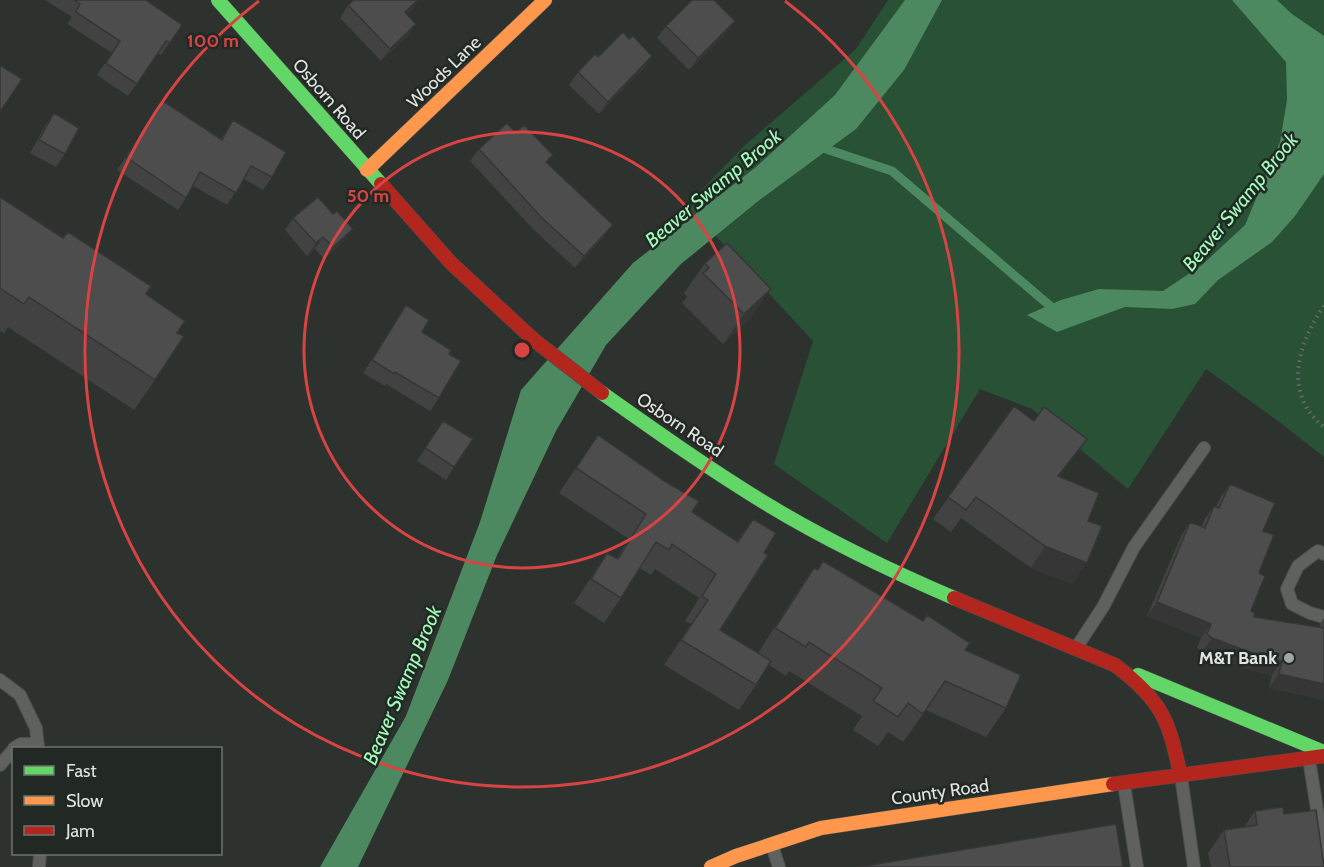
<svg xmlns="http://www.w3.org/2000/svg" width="1324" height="867" viewBox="0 0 1324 867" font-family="Cabin,sans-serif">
<rect width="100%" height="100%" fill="#2d322e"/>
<!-- green -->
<path fill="#285136" d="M888,0h436v457l-46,-36 -72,-52 -78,120 -96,-80 -52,-20 -93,154 -113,-79 39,-123 -126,-136 57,-59 112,-97z"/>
<!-- water -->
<path fill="#4d8960" d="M905,0h37l-38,70 -48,59 -99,73 -76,62 -75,81 -50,86 -59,124 -49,125 -90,187h-38l86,-151 74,-194 41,-132 112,-127 123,-96 79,-72z
M1232,0h45l15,14 32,22v138l-29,42 -23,26 -54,38 -23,24 -23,5 -47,-2 -68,25 -30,-17 34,-15 38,-11 64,2 39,-26 43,-40 35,-83 7,-42 -1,-38z"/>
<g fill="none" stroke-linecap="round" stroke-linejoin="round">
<!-- stream -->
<path stroke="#4d8960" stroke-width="9" d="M817,146l75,25 164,140 3,-1"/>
<defs>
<path id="lane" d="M1324,554l-6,-3 -20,15 -11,23 5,15 18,9 14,4
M1076,648l27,-41 31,-60 70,-99
M0,680l20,15 16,33 2,20
M14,748l7,-4h17
M1309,759l15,94
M0,765l14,-16
M1181,776l13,91
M1124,784l13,83
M772,845l7,22
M39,867l1,-13"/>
<path id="fast" d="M218,0l163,184
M602,393c55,39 110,78 168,113 58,35 121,65 184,92
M1138,675l186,77"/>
<path id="slow" d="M367,170l178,-170
M711,867l25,-11 85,-28 292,-44"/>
<path id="jam" d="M381,184l70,79 83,77 68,53
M954,598l161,67c46,35 54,54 65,109
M1113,784l211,-28"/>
</defs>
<!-- lane casing -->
<use href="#lane" stroke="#4a4e4b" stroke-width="14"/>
<!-- fast casing -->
<use href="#fast" stroke="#4a4e4b" stroke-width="15"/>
<!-- slow casing -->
<use href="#slow" stroke="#4a4e4b" stroke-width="15"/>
<!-- jam casing -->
<use href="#jam" stroke="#4a4e4b" stroke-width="15"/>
<!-- path -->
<path stroke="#686b69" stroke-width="4" stroke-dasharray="1.5 4.5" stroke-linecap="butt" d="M1324,306c-26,37 -42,88 0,121"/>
<!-- lane -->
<use href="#lane" stroke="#5e615e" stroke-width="12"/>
<!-- fast -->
<use href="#fast" stroke="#63d668" stroke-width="14"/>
<!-- slow -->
<use href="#slow" stroke="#ff974d" stroke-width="14"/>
<!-- jam -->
<use href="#jam" stroke="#b3261e" stroke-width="14"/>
</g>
<!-- wall -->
<path fill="#414241" d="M45,0h101l36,25 -21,30 -3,-1 -30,42 -31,-21 15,-22 -45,-29 5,-7z
M348,5l64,5 -5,4v23l-26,24 -41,-43z
M666,26l60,8 -37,36 -32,-32z
M652,56l-8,12 -45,46 -30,-29 9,-13 20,-15z
M163,101l58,38 12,-19 39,57 -9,13 -19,-11 -17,26 -34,-19 -7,12 -8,12 -61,-40z
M54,113l11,41 -9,13 -26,-14 15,-27z
M479,149l68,14 57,74 -29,31 -41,-38 -64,-69z
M0,197l146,97 31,39 -22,47 -21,30 -126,-83 -4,7 -4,-3z
M293,218l51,23 -20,18 -9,-10 -8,7 -22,-26z
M705,263l45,56 -27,25 -41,-41 5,-6 -3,-4z
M406,305l16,27 27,22 -10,44 -9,13 -44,-27 -1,2 -22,-13z
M1014,406l20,15 53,18 -28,38 29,44 -16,63 -41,-16 -70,-50 -10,14 -18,-13z
M443,421l11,46 -8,13 -29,-19z
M598,435l94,77 45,29 16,-22 11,34 -44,77 38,23 36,-56 20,-29 3,2 6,-9 142,89 41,58 -20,29 -60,-27 -23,32 -15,-10 -10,14 -25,-16 9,-14 -73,-45 -3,5 -17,-11 -13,20 -17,25 -75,-45 27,-41 -6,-3 14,-23 -44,-29 -4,6 -11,-7 -19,30 -17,25 -30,-20 33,-50 10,5 12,-19 -70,-46z
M1230,484l33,47 -4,42 -8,38 3,6 65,11 1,-4 4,-6v82l-55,-12 3,-13 -22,-5 -48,-18 -5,-4 4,-10 -54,-22 34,-80 9,-14 11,5 3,-7 10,-14 2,1 4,-9z
M1255,811l29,3 40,53h-113l-3,-14 16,-23 20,-3z"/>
<!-- shaded-wall -->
<path fill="#353635" d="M418,0h1l-7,10 -16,14 9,-12z
M735,21l-9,13 -37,36 9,-12z
M416,24l-9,13 -26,24 9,-12z
M652,56l-8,12 -45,46 9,-12z
M613,225l-9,12 -29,31 9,-12z
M353,229l-9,12 -20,18 9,-12z
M323,237l-8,12 -8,7 9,-13z
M771,289l-21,30 -27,25 21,-30z
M1087,439l-15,21 -29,38 15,-22z
M1045,546l42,17 -15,21 -41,-16z
M1157,602l54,22 -10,14 -54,-22z
M1212,638l70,23 -10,14 -22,-5 -48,-18z
M1279,674l45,10v16l-55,-12z"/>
<!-- building -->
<path fill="#4c4d4c" stroke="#353635" stroke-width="1.5" d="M74,0h72l36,25 -12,18 -4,-2 -29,43 -31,-21 14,-22 -44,-29 4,-8z
M354,0h64l-13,12 11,12 -26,25 -42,-44z
M692,0h22l21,21 -37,37 -32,-32z
M623,32l6,7 4,-3 19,20 -44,46 -30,-30 17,-18 3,3z
M0,65l22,14 -22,33z
M163,101l59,39 11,-20 53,32 -14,25 -21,-11 -15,27 -36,-21 -14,26 -60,-41z
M54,113l25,15 -14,26 -26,-14z
M507,123l9,10 8,-8 29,30 -7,7 67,63 -29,31 -42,-38 -63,-69z
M0,197l63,41 5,-6 83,54 -5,8 39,27 -8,12 7,3 -29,44 -126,-83 -5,7 -24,-16z
M318,197l15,17 4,-3 16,18 -20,18 -10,-10 -7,6 -23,-25z
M727,243l44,46 -27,25 -41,-41 6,-5 -4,-5z
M406,305l23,15 -7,12 29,18 -2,4 12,7 -22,37 -44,-26 -1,2 -22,-14z
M1014,406l20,15 10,-14 43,32 -29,37 41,17 -11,28 14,5 -15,37 -42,-17 -69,-49 -10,13 -18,-13z
M443,421l30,18 -19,28 -29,-19z
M598,435l68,47 33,19 -7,11 46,30 15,-23 23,14 -12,20 4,2 -48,75 51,31 -15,24 -75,-45 27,-40 -6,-4 14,-22 -44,-30 -3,6 -13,-8 -35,56 -30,-19 16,-26 11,6 28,-45 -70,-46z
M1230,484l45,19 -12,28 11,4 -15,38 6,3 -14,35 4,2 -1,4 70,11v56l-45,-10 3,-13 -22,-5 -48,-18 -5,-4 4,-10 -54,-22 33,-80 15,6 9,-22 5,2z
M823,561l100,60 4,-6 43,28 -5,7 56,25 -15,33 -61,-27 -22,33 -15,-11 -10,14 -25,-16 9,-13 -73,-46 -3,5 -31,-19 39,-60 4,2z
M1283,807l1,7 32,-4 8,57h-94l-6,-37 33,-5 -2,-14z
M1116,824l7,43h-264z"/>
<!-- distance rings -->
<g fill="none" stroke="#d84444" stroke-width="3">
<circle cx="522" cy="350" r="218"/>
<path d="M785 1A437 437 0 1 1 259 1"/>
</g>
<!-- markers -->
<circle fill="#a2a6a3" stroke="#222924" stroke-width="2" cx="1289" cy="658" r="6"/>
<g text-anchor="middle" stroke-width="5" stroke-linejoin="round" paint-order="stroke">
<!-- street labels -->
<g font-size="18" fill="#e1e5e2" stroke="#222924">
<text transform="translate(444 72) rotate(-44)" y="6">Woods Lane</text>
<text transform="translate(329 99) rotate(49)" y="6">Osborn Road</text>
<text transform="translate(680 425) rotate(34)" y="6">Osborn Road</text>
<text transform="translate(940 792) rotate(-8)" y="6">County Road</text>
</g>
<!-- poi labels -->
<g font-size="18" font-weight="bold" fill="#e1e5e2" stroke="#222924" text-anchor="end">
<text x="1277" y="664">M&amp;T Bank</text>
</g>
<!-- water labels -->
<g font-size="20" font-style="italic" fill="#a0fdbb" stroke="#222924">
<text transform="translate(713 188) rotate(-40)" y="7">Beaver Swamp Brook</text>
<text transform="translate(1240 202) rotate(-51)" y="7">Beaver Swamp Brook</text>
<text transform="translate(402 685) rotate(-67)" y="7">Beaver Swamp Brook</text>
</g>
</g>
<circle cx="522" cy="350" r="9" fill="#d84444" stroke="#222924" stroke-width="3"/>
<g font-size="18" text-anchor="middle" font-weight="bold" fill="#d84444" stroke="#222924" stroke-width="5" stroke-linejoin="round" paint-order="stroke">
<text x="213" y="47">100 m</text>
<text x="368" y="202">50 m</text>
</g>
<!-- legend -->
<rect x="12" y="747" width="210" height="108" fill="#222924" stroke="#6e7470" stroke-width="1.5"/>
<rect x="24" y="766" width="30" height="9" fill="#63d668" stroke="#6e7470" stroke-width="1.5"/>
<text x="66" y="777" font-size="18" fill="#e1e5e2">Fast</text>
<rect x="24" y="796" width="30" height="9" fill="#ff974d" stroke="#6e7470" stroke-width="1.5"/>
<text x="66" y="807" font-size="18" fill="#e1e5e2">Slow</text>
<rect x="24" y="826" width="30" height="9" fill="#b3261e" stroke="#6e7470" stroke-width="1.5"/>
<text x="66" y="837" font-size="18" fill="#e1e5e2">Jam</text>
</svg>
